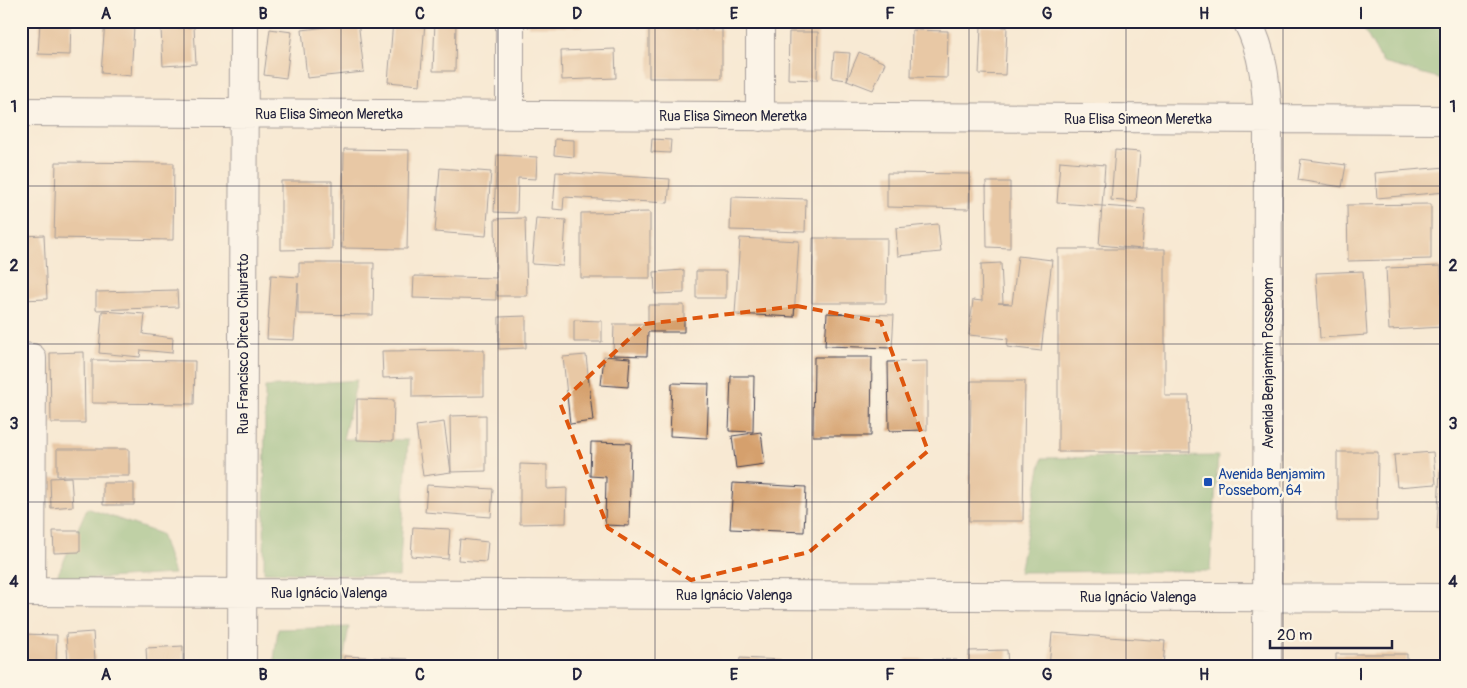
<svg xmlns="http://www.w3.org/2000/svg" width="1467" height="688" viewBox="0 0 1467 688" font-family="Pangolin,sans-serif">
<rect width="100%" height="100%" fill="#fcf5e5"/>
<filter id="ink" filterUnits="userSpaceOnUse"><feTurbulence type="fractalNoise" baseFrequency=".02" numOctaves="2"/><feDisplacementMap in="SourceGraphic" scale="10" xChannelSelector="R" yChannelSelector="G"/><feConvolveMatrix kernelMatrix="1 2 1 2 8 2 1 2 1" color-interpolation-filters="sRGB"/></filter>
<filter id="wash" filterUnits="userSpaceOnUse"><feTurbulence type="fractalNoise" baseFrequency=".0096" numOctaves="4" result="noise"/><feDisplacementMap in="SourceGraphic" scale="20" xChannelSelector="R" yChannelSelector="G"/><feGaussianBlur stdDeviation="1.12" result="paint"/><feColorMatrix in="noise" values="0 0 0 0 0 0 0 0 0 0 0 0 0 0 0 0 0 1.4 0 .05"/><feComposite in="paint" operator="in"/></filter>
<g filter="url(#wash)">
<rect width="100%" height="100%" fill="#f8e9d3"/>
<!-- forest -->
<path fill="#7ab16e" stroke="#4e6a54" d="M1359,21h87v59l-63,-17z
M357,380l-14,59 65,1 -9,137 -135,-5 1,-185z
M1218,456l-8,115 -191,1 23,-114z
M87,508l74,26 13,40 -119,7z
M349,627l-7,40h-69l5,-38z"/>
<g id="blocks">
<!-- building -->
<path fill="#d5a06d" d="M40,21h31l-1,34 -32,-1z
M105,21h44l-1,7 -14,-1 -3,49 -30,-3z
M334,21h24l6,51 -57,6 -5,-48 32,-4z
M393,21l32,1 -5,63 -32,-3z
M435,21h21l-1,50h-22z
M528,21h69v5l-69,1z
M649,21h37v8h36v49h-73z
M981,26l26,1 -2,48 -26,-1z
M194,27l2,37 -33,2 -2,-37z
M270,29l22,3 -6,46 -22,-3z
M912,30l36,1 -1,47 -36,-1z
M789,32h29l-1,48 -29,-1z
M615,49l1,29 -54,2 -1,-29z
M834,52l16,1 -3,27 -15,-2z
M859,52l26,11 -12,27 -26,-10z
M555,139l19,1v17l-20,-2z
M652,139l19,1 -1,13 -19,-1z
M344,149l65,1 -2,99 -65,-1z
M1115,150l25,2 -4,50 -25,-2z
M497,155l40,2 -1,22 -18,-1 -1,35 -23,-1z
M1301,159l45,6 -4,22 -44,-7z
M1060,161l45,4 -3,41 43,3 -3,40 -43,-4 3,-39 -45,-3z
M56,162l118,1 -1,77 -119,-2z
M1446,167v25l-69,6 -2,-25z
M440,168l51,4 -5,64 -51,-4z
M556,172l114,7 -2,24 -104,-6 -1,13 -10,-1z
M887,173l83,1 -1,35 -82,-2z
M281,181h51v68l-51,1z
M986,182h24v66l-23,-1z
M731,197l75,2 -1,33 -75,-2z
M1431,204v55l-83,2 -1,-56z
M650,212v66h-69v-65z
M525,218l2,78h-30l-1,-12v16l-83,-2 1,-22 82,2 -1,-59z
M536,218l30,2 -3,46 -31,-2z
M938,224l3,28 -43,4 -2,-28z
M44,235l3,64 -26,1v-64z
M740,238l59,3 -5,76 -59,-3z
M813,238h74l-1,65h-74z
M1058,249h107v147h24l1,56h-132z
M1018,256l34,4 -11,91 -34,-4 1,-8 -39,-4 4,-35 9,1 -1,-37 20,-1 2,40h-5l14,1z
M299,263h75l-1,52 -75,-1v-31l-4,57 -27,-1 4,-64 28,2z
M1441,266l2,61 -54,3 -3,-62z
M684,270v23l-29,1 -1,-22z
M696,271h30v27h-30z
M1363,271l4,64 -47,3 -4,-65z
M177,290l1,17 -82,3v-18z
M648,305h36v27h-36l-1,24 -34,-1 1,-31h34z
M102,311l43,3 -2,20 30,4 -1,15 -31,-3 -1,7 -41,-4z
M827,313l67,2 -2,33 -67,-2z
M526,316v32l-27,1v-32z
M574,320l28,1v21h-28z
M484,350v46l-72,1v-20l-29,1 -1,-27z
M84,352l1,71h-34l-1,-70z
M586,355l7,66 -23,3 -7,-67z
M604,356l26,2 -2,29 -27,-2z
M814,357h58l-1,79h-58z
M92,360l103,1 -1,43 -102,-1z
M927,361v69l-38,1 -1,-69z
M731,376h23l-1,56 -24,-1z
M971,381h54l-2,140h-54z
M672,383l37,1 -2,54 -37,-2z
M357,399l37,1 -1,41 -36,-1z
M486,415v56l-35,1 -1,-56z
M444,422l7,50 -28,4 -7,-50z
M761,432l4,32 -29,4 -4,-32z
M591,442l40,1 -2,83 -24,-1 1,-48 -16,-1z
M57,449h72v27h-72z
M1337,452h41l-1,69h-40z
M1433,452l3,32 -39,3 -3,-32z
M520,464l27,1v24l20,-1 -1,35 -46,1z
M1440,471h6v58h-9z
M71,477l2,29 -22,2 -1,-30z
M103,483h31v22h-31z
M733,483l73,4 -2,45 -74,-3z
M427,485l66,4 -2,28 -66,-5z
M413,527l37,2 -2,30 -37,-3z
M53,531h27v21l-26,1z
M460,539l28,3 -2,20 -28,-2z
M93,632l2,28 -27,2 -2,-28z
M1052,633l113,8 -2,26h-114z
M21,634l36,1 -1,32h-34z
M183,646v21h-36l-1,-19z
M1007,650l1,17h-39v-16z
M1336,654h71v13h-71z
M344,656l64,3v8h-64z
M740,658l41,2 -1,7h-41z
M906,659l51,1v7h-51z"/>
</g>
</g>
<g filter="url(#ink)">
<use href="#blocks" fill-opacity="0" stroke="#424052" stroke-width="1"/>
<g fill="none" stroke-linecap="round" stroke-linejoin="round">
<defs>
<path id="minor" d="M510,21v94
M1247,21c17,32 19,64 21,98l-1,548
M21,112l1425,8
M760,117v-96
M21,357l11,1 -1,234
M21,592l1425,6
M242,667l2,-646"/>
</defs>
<!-- minor casing -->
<use href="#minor" stroke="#424052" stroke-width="30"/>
<!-- minor -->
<use href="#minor" stroke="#fff" stroke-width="28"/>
</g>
</g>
<!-- marked area -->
<path d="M0 0H1467V688H0ZM797,306l84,16 47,129 -119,101 -118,28 -83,-52 -48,-125 85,-79z" fill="#f8e9d3" fill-opacity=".55" fill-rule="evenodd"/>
<path fill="none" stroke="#de560e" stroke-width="4" stroke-dasharray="10 6" stroke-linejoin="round" d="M797,306l84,16 47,129 -119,101 -118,28 -83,-52 -48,-125 85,-79z"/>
<!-- grid -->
<path fill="none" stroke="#22223b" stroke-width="1" stroke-opacity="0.55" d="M184,21v646M341,21v646M498,21v646M655,21v646M812,21v646M969,21v646M1126,21v646M1283,21v646M21,186h1425M21,344h1425M21,502h1425"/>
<!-- markers -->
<rect fill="#1a4fb4" stroke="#fcf5e5" stroke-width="2" x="1203" y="477" width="10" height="10" rx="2.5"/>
<g text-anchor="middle" stroke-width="5" stroke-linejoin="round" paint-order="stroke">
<!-- street labels -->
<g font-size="14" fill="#22223b" stroke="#fcf5e5">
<text x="329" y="119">Rua Elisa Simeon Meretka</text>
<text x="733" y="121">Rua Elisa Simeon Meretka</text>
<text x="1138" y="124">Rua Elisa Simeon Meretka</text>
<text transform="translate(243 344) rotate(-90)" y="5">Rua Francisco Dirceu Chiuratto</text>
<text transform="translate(1268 363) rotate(-90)" y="5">Avenida Benjamim Possebom</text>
<text x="329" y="598">Rua Ignácio Valenga</text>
<text x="734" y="600">Rua Ignácio Valenga</text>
<text x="1138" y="602">Rua Ignácio Valenga</text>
</g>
<!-- transit labels -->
<g font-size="14" fill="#164399" stroke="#fcf5e5" text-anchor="start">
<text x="1218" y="479">Avenida Benjamim<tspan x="1218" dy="16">Possebom, 64</tspan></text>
</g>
</g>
<!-- margin -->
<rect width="1467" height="688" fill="none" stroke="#fcf5e5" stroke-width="55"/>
<!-- scale -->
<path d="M1270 640v8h122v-8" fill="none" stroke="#22223b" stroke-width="2.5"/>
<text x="1277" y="640" font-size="15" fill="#22223b" stroke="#fcf5e5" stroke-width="4" paint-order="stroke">20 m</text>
<rect x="28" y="28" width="1412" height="632" fill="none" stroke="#22223b" stroke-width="2"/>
<g font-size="16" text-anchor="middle" font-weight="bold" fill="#22223b">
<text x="106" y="19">A</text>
<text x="263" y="19">B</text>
<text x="420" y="19">C</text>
<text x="577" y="19">D</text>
<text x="734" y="19">E</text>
<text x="890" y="19">F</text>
<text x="1047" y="19">G</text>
<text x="1204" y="19">H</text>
<text x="1361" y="19">I</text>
<text x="14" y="112">1</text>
<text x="1453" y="112">1</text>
<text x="14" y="271">2</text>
<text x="1453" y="271">2</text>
<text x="14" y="429">3</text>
<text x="1453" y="429">3</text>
<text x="14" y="587">4</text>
<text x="1453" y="587">4</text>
<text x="106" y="680">A</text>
<text x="263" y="680">B</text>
<text x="420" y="680">C</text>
<text x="577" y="680">D</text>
<text x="734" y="680">E</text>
<text x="890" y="680">F</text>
<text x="1047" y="680">G</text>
<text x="1204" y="680">H</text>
<text x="1361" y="680">I</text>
</g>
</svg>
